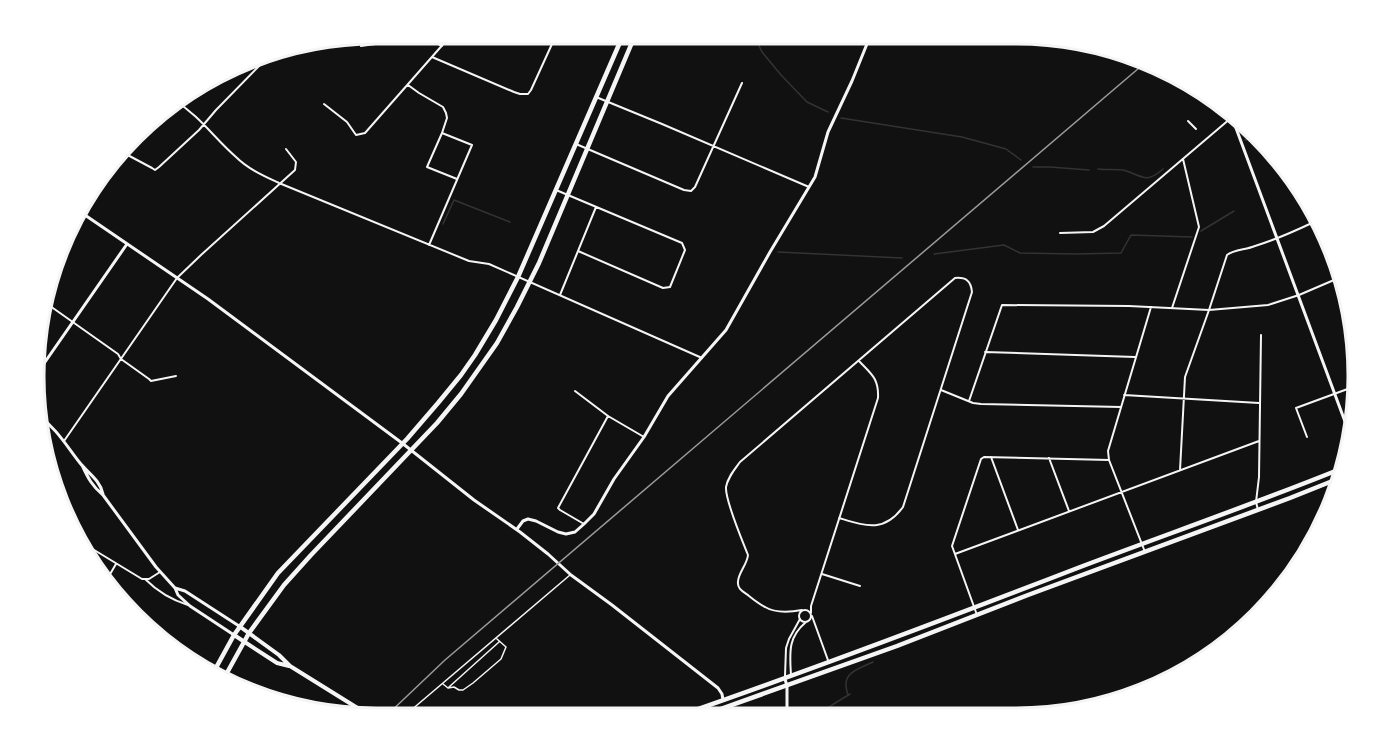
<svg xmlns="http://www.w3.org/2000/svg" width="1391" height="751" viewBox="0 0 1391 751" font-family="'Archivo Narrow',sans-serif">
<rect width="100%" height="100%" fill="#111"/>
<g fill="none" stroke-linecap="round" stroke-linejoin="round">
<!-- stream -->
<path stroke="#333" stroke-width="1.5" d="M753,33l9,19 19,23 26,27 21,10
M841,118l121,19 44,12 15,11
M1245,140l9,-3
M1033,167h17l39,3
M1098,169c8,1 17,0 25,1 19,5 22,15 40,-1
M443,224l11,-24 56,22
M1201,231l33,-20
M778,252l124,6
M934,254l70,-9 16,8 56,1 45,-1 10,-18 61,2
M848,695c-8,-22 8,-25 25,-33
M819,714l13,-9 18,-11"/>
<!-- service -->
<path stroke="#f5f5f5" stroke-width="1.5" d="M443,684l5,4 6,-1 5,3h4l10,-7 28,-24 5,-12 -9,-8
M449,687l50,-45
M403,717l167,-142"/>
<!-- pedestrian -->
<path stroke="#f5f5f5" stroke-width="2" d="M1188,121l8,8"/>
<!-- minor -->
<path stroke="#f5f5f5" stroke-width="2" d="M361,46l64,-9 17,9
M432,57l82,35 6,2h8l3,-4 26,-57
M408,85l11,8 24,14 3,6 1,5 -5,15 30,12 -43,100
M596,97l66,27 147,63
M174,100c27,17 39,37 62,57 12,12 28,19 43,26l190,78 20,3 213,94
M324,104l23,18 9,13 9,-2 88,-100
M442,133l-15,34 30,12
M576,144l108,46 7,1 4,-4 47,-104
M122,152l30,16 3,2 4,-3 40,-37 17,-20 44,-45 7,-14
M556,190l126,53 3,7 -15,37 -7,1 -85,-37
M1060,233l33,-1 11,-6 127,-108
M560,295l36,-88
M43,301l75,53 3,5 28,20 2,2 25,-5
M1172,308l27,-81 -16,-68
M985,352l150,5
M941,390l32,13 8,1 140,3
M575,391l33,25 36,21
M1124,395l135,8
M969,401l33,-96 127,1 80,4 59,-5 31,-10 42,-18
M1307,437l-11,-29 57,-21
M64,441l113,-163 24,-23 94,-85 1,-8 -10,-13
M991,457l27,73
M1049,458l20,53
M1180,470l5,-93 24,-67 18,-55c7,-6 19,-5 28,-9 20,-6 40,-15 59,-24
M1258,510l-2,-8 3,-25 2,-142
M584,524l-24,-14 -2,-2 50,-92
M81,542l61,37h7l11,-7
M1145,552l-36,-92 -1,-9 43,-144
M955,554l304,-113
M822,574l38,12
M145,579c12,12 27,21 43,26
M106,581l10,-17
M799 616a6 6 0 1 1 12 0a6 6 0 1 1-12 0Z
M802,610c-11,2 -27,3 -37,-3 -6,-3 -11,-7 -16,-11 -5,-4 -12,-7 -11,-14 0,-9 9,-17 10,-27 -6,-15 -23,-55 -22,-68 2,-10 8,-17 14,-25l215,-184c11,-1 16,3 17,14l-69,215c-19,26 -37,19 -64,11
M811,613v-7l67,-208c1,-20 -7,-24 -19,-37
M977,615l-25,-69 29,-87 3,-2 125,3
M812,616l17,47
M785,676l1,-28 3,-9 11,-20
M791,676c-1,-22 -4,-38 15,-54
M358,717l7,-4"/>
<!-- tertiary -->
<path stroke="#f5f5f5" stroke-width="3" d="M1233,120l117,315
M79,211l129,88 194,144 72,57 46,32 28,22 23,21 41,30 106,83 4,6 1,6
M36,375l91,-131
M38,415c18,13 28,30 42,48 8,10 20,17 23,31
M82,465c6,13 10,21 21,30l53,72 19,21 3,7 12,11 44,29
M517,529l6,-8 5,-2 8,2 22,11 8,2 9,-2 9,-8 10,-10 20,-35 30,-42 24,-41 58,-66 44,-78 45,-75 13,-45 24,-51 19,-47
M175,588l10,3 54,35
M785,679l2,7v30"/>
<!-- secondary -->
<path stroke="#f5f5f5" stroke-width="4" d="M239,626l40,29 11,11 82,51
M234,635l43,28 12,3"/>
<!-- primary -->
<path stroke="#f5f5f5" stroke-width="4.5" d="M678,716c133,-46 265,-96 397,-147 87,-33 176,-64 263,-99
M701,716l196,-70 131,-51 262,-97 45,-18"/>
<!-- trunk -->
<path stroke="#f5f5f5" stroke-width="4.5" d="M212,675l22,-40 44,-62 129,-134 31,-36 23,-28 14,-20 21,-35 22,-43 106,-244
M223,680l26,-47 35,-48 27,-30 126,-132 24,-29 36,-51 20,-36 22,-44 97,-230"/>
<!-- rail -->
<path stroke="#9a9a9a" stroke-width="1.5" d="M385,717l60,-57 701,-598"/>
</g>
<!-- crop -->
<path d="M0 0H1391V751H0ZM376 44H1016A332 332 0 0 1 1348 376V376A332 332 0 0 1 1016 708H376A332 332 0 0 1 44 376V376A332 332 0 0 1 376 44Z" fill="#fff" fill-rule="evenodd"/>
<path fill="none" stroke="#f5f5f5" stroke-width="3" d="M376 44H1016A332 332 0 0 1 1348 376V376A332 332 0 0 1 1016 708H376A332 332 0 0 1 44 376V376A332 332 0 0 1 376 44Z"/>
</svg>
